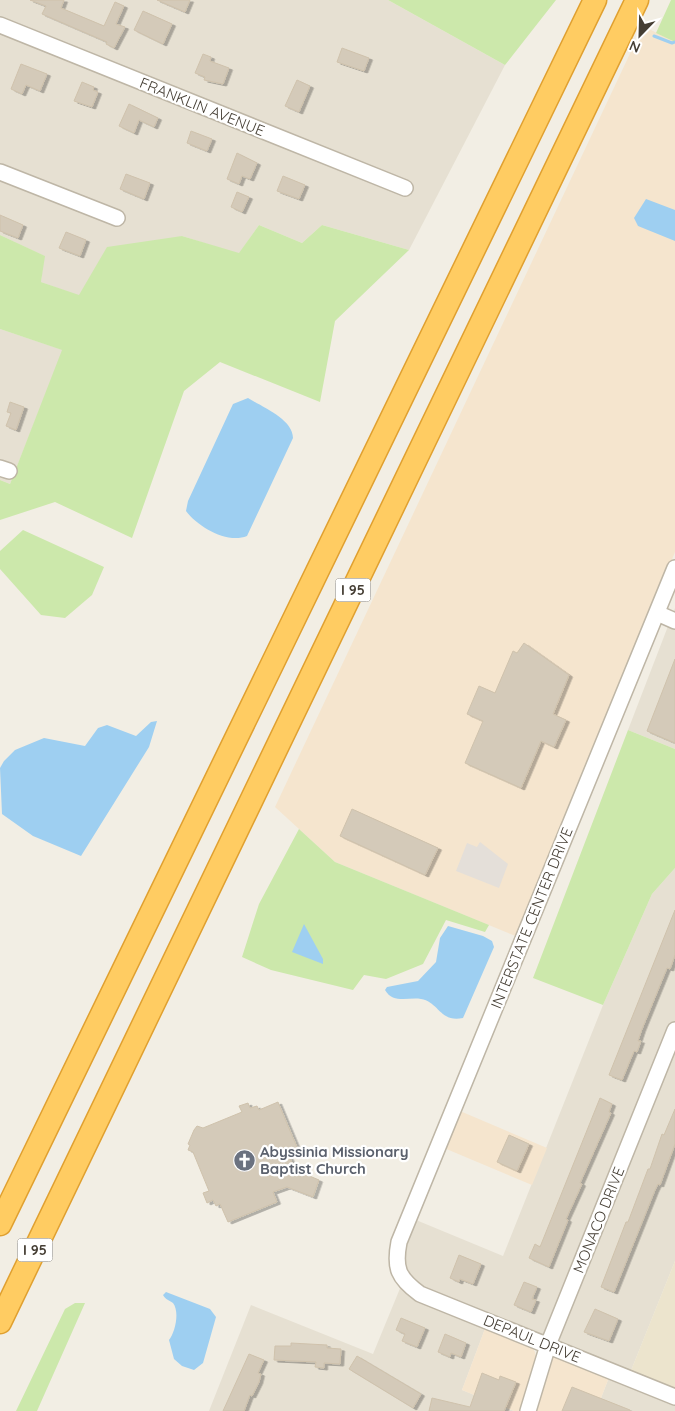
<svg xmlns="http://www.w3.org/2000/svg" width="675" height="1411" viewBox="0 0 675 1411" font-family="Quicksand,sans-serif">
<defs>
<filter id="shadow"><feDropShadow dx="3.5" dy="2" stdDeviation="0" flood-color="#0004"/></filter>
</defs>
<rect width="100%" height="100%" fill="#f2eee4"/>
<!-- residential -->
<path fill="#e6e0d2" d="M0,0h388l117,65 -96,185 -87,-25 -20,18 -43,-18 -20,29 -57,-18 -103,60 -38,-14 3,-26 -44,-21z
M0,329l63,21 -53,134 -10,-4z
M675,608v141l-47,-19z
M675,868v393l-45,112 45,19v19h-79l17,-44 -183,-74 -21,-17 -5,-11v-14l12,-31 87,36 100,-251 49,-111z
M401,1286l85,40 -24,64 52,21h-305l42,-106 122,49z"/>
<!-- commercial -->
<path fill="#f5e5ce" d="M643,26l32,16v510l-157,385 -183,-75 -60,-55z
M460,1111l87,37 -15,37 -88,-37z
M486,1326l45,20 4,6 1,7 -14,52h-8l-52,-21z
M556,1344l57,23 -17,44h-61z"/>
<!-- industrial -->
<path fill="#e4dfd9" d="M480,842l28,22 -9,24 -43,-17 11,-28 10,4z"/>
<!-- education -->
<path fill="#ece4cd" d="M675,1261v131l-45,-19z"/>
<!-- green -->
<path fill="#cce8ab" d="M388,0h168l-51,65z
M671,0h4v42l-19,-9z
M259,225l43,18 20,-18 87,25 -74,71 -15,81 -100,-40 -36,29 -52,147 -77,-36 -55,18v-40l10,4 52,-134 -62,-21v-94l45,21 -4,26 38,13 28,-48 75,-11 57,17z
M23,530l81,37 -12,28 -27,23 -24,-3 -41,-46v-18z
M628,730l47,19v119l-23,26 -49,111 -70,-27z
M299,829l36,33 154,63 -4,7 -39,-12 -23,44 -37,15 -22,-4 -11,15 -82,-20 -29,-13 17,-53z
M75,1303h10l-48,108h-21l49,-102z"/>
<!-- water -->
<path fill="#9ecff1" d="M646,199l29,11v31l-37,-15 -4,-8z
M248,398c14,9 45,21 45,40l-46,98c-20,8 -49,-9 -61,-25l2,-10 45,-97z
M157,721l-8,26 -68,109 -48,-20 -31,-22 -2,-46 4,-7 11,-11 29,-12 41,8 13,-18 9,-3 29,11 15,-14z
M304,924l19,35v5l-31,-12z
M448,926l35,10 9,5 2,6 -31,71c-23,5 -24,-16 -42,-19 -13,-2 -28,5 -36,-9l2,-3 31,-6 18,-19 4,-24z
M166,1292l44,17 6,8 -13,46 -9,7 -12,-4 -8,-7 -5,-19c6,-7 11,-28 4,-37 -4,-3 -7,-3 -10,-8z"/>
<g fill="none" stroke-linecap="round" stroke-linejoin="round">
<!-- stream -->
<path stroke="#9ecff1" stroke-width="3" d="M654,36l18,7 3,-1"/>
</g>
<!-- building -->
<path fill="#d4cab9" stroke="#cfc2ac" filter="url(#shadow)" d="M30,0h34l-3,8 43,18 11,-24 9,4 -8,18 9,3 -11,21 -8,-4 1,-2 -65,-28 4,-8z
M157,0h33l-5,12z
M143,11l29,13 -9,20 -29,-14z
M342,48l27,10 -5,13 -27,-9z
M203,54l8,3 -1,4 19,7 -6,16 -19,-4 1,-3 -10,-4z
M21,64l26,10 -7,17 -14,-6 -4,9 -11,-5z
M297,80l13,6 -11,26 -14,-6z
M82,82l12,5 -1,3 5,2 -6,15 -18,-6z
M129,104l29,14 -4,9 -15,-7 -5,13 -15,-7z
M191,131l21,8 -5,12 -20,-8z
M237,153l20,10 -7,16 -8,-3 -3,8 -12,-5z
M126,174l24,9 -6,16 -24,-10z
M283,176l22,9 -6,14 -22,-8z
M237,192l12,5 -7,15 -11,-5z
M0,215l23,10 -5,13 -18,-7z
M66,232l20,8 -6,16 -21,-8z
M10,402l14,5 -8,23 -10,-4 5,-13 -4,-1z
M524,643l45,32 -16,39 13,6 -12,27 -13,-6 -20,47 -56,-25 18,-42 -16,-7 12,-28 16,7 18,-42 4,2z
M675,659v84l-28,-12z
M352,809l86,39 -13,27 -85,-39z
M675,910v45l-5,14 -3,-1 -25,61 -4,12h3l-4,11 -3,-1 -12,29 -13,-5z
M600,1098l12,6 -3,8 2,1 -31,70 2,1 -16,35 2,1 -19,47 -20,-9 6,-14 5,3z
M278,1102l21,50 -10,4 6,14 24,10 -6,17 -26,-10 -14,5 4,10 -49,20 -8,-18 -4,2 -3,-6 -6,3 -4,-10 6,-2 -16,-39 -5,-2 2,-5 -2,-1 6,-14 3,-4 6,2 39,-16 -3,-6 9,-3 2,5 7,-2 2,4z
M675,1109v35l-15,41 -2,-1 -3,6 -41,102 -13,-5 25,-65h2l20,-53h2l12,-35 2,1z
M509,1135l20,9 -12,27 -20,-9z
M459,1255l22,9 -8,20 -13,-5 -1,3 -9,-4z
M524,1282l13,5 -5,12 4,1 -5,12 -17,-7z
M595,1309l23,10 -9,22 -25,-9z
M401,1318l24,10 -8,19 -15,-6 3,-7 -9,-4z
M445,1334l21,9 -5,14 -10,-4 -1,4 -12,-5z
M291,1343l36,2v3l14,1 -1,15 -16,-1v5l-9,-1 1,-5 -42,-2 1,-14h16z
M249,1354l15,6 -6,13 3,1 -2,8 -7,14 -2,-1 -6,16h-21z
M357,1356l64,38 -8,14 -64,-39z
M482,1373l17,7 1,-4 16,6 -12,29h-75l3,-13 38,9z
M572,1387l58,23v1h-68z"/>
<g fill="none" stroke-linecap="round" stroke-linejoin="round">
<defs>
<path id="minor" d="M0,25l405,163
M0,172l117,46
M0,468l9,3
M675,568l-276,674c-5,26 -1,36 21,52l255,103
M657,613l18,8
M528,1411l20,-66 127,-315"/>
<path id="highway" d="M0,1224l595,-1224
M0,1322l637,-1322"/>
</defs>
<!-- minor casing -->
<use href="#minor" stroke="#beb6a6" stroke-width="18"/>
<!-- highway casing -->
<use href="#highway" stroke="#e0a030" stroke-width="25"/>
<!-- minor -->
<use href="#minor" stroke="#fff" stroke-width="15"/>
<!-- highway -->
<use href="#highway" stroke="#ffcc62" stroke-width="22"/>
</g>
<!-- icons -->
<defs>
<symbol id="church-disc" viewBox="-11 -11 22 22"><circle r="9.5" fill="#6b7280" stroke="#fff"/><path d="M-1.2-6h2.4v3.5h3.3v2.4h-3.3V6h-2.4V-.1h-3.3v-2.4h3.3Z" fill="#fff"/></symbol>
</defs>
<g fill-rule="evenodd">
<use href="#church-disc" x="232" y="1148" width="25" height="25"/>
</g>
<g text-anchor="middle" stroke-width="4.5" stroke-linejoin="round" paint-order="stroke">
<!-- shield labels -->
<g fill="#fff" stroke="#7d7871" stroke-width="1">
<rect x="335.5" y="578.5" width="35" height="23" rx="4"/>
<rect x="17.5" y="1238.5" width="35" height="23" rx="4"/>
</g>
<g font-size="14" font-weight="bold" fill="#453e34">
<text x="353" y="595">I 95</text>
<text x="35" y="1255">I 95</text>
</g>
<!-- street labels -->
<g font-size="15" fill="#453e34" stroke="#fff">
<text transform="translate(202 107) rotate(22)" y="5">FRANKLIN AVENUE</text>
<text transform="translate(532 918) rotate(-68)" y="5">INTERSTATE CENTER DRIVE</text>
<text transform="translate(599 1220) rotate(-68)" y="5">MONACO DRIVE</text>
<text transform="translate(532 1339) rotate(22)" y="5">DEPAUL DRIVE</text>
</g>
<!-- worship labels -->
<g font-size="15" font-weight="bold" fill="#5b616d" stroke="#fff" text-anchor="start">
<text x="260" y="1157">Abyssinia Missionary<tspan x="260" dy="17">Baptist Church</tspan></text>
</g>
</g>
<!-- north arrow -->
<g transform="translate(640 35) rotate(203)" stroke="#ffffff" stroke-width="4" paint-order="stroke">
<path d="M0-4L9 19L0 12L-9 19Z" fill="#453e34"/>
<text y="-8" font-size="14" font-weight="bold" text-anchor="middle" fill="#453e34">N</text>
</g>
</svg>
